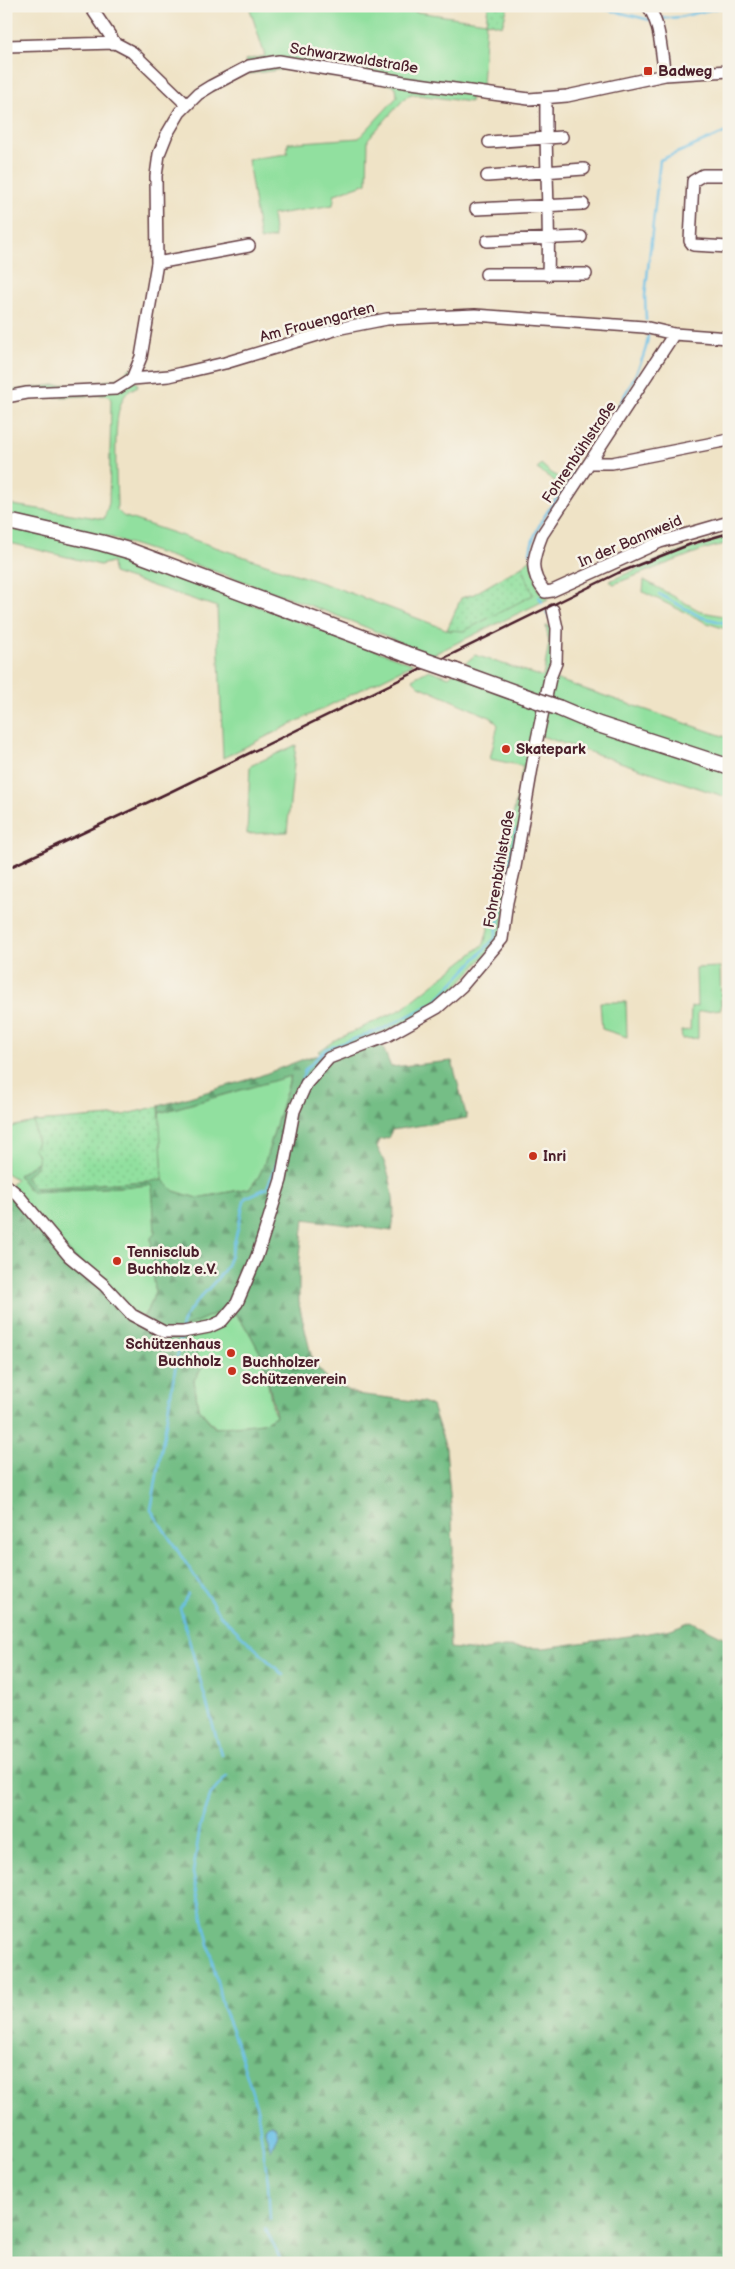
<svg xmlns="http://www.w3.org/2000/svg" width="735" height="2269" viewBox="0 0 735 2269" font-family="'Balsamiq Sans',sans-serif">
<defs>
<pattern id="forest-firs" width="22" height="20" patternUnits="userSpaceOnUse" patternTransform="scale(1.25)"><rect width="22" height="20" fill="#74be86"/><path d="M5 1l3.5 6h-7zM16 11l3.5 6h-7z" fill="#619a6e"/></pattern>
<pattern id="park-dots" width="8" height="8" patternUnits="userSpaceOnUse" patternTransform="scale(1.25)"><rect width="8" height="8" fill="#91e09f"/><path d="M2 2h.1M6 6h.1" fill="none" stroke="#7fc089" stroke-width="1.8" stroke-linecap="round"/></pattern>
</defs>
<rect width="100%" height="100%" fill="#f7f3e8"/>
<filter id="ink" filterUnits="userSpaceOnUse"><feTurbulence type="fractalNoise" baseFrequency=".02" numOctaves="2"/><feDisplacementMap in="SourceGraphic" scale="10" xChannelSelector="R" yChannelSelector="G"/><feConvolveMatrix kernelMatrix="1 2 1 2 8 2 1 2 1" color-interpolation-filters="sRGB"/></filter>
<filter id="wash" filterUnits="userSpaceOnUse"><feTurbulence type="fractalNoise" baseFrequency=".0096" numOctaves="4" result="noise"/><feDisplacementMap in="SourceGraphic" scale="20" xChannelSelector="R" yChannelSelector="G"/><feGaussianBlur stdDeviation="1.12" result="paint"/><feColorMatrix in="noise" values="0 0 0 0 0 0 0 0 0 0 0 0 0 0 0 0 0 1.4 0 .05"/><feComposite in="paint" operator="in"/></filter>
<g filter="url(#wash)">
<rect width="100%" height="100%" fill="#efe3c6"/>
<!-- grass -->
<path fill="#91e09f" stroke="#6e8065" d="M249,6h127l110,16 -4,64 -9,-2 -3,18 -59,-8 -6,4 -37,41 -1,44 -32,11 -2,11 -61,10 3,23 -15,2 -12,-81 39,-5 1,-11 71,-5 38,-41 -1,-10 -5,-2 -105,-16 -37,5 -4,-14 20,-4z
M131,367l7,19c-8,4 -13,7 -16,15 -10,20 -5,84 -5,109l6,6 214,72 114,43 82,-36 -11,-29 9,-7 7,31 10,9 -116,56c-25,-8 -49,-21 -74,-31 -83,-33 -169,-62 -255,-89l-2,13 312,116 -190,94 -6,-151 -104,-34 -1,-11 -12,3 -94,-23v-38l98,15 5,-16 2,-103 -2,-4 -4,-1 -88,4 -11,-8 49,-6 50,-4 15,-3z
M541,464l9,8 20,12 -3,5 -30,-20z
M729,536v7l-24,6 -91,35 -5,-3 59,-25z
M644,580l58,32 27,5v13l-22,-7 -64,-31z
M546,626l10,1 -1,52 174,59v60l-191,-63 -38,204 -63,69 -108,50 -5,-5 -6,-1 17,-12 67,-31 82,-65 12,-44 27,-134 -33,-7 8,-34 -6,-7 -73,-32 -7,-7 17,-9 20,7 26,-22 68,22 6,-34z
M296,745l-9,87 -40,2 3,-68z
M720,967l1,42 -23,3v26l-16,1 -1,-8 9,-1 1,-23 6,-1 -1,-38z
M600,1002h26l1,35 -25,-8z
M291,1075l-27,90 -5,11 -9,12 -53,10 -23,-7 -11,-11 -4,-67z
M34,1122l5,39 -21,14 13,17 122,-7 2,49 -4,4 4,53 -4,13 -8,13 -9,-4 -77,-73 -47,-54 6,-7 -10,-6v-45z
M231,1309l18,23 14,26 10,52 3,6 -13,7 -47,5 -18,-20 -4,-28 3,-6 -7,-31 -5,-4 2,-13 36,-16z"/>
<!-- forest -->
<path fill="url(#forest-firs)" stroke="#5f6e58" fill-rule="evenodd" d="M379,1038l12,29 61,-6 15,57 -75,12 -4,8 -8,2 -3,7c14,25 20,55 15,84l-88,-12 -5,48v37l14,59 17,18 26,13 67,8 9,4 14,42 6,70 1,33 -4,55 1,42 29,3 25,-4 40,1 99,-14 28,-5 20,-8 38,19v623h-723v-1072l135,130 10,-17 4,-13 -4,-53 4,-5 -3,-48 -121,7 -13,-17 21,-14 -4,27 128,-8 11,11 23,7 53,-10 9,-12 5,-11 27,-89 -132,37v-7l98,-29 52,-20 13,-2 7,3zM232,1309l17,23 14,26 13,58 -13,7 -48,5 -17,-20 -4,-28 8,-12 -8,-20 -9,-9 2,-13 36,-16z"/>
<!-- park -->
<path fill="url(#park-dots)" stroke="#6e8065" d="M488,6h20l-6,20 -16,-4z
M522,566l11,29 -69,36 -17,-1 14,-32 13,-4z
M159,1106l4,74 -128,8 -10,-11c11,-8 19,-16 8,-29l4,-3 -3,-23 89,-7z"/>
<!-- water -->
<path fill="#6ac0e7" stroke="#5a7089" d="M270,2124l5,2 3,7 -7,18 -7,-24z"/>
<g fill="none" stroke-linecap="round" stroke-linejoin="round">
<!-- stream -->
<path stroke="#6ac0e7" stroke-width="2.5" d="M593,6l57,14
M658,19l22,-2 46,-11
M646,320l-1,-24 15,-136 69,-29
M568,482c22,-30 79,-112 80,-147
M530,553c3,-24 21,-47 35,-66
M659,594l42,23 28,7
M539,597l3,5
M546,612l4,6
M504,890l12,-60
M301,1083l4,-13 21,-21 59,-21 50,-26 60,-64 6,-31
M181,1330c1,-20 34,-44 45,-63 8,-15 14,-51 19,-69l22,-10 13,-32
M181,1335l-30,175 69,105 63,60
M188,1594l-8,14 41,146
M227,1776l-16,18 -11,33 -7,46 30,136 13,32 21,67 11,74 2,37
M266,2229l16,34"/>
</g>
</g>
<g filter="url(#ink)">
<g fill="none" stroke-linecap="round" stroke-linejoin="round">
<defs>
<path id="street" d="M90,6l25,37
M648,6c13,19 13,47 17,69
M6,46l109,-3 17,9 55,53
M546,99c-1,59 4,117 2,176
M489,142l73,-5
M729,175h-26l-10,6 -3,60 3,4 36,2
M487,176l97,-7
M476,209l107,-5
M487,241l94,-4
M157,263l92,-17
M486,274h100
M674,334l-132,201c-9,23 -14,36 3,57l7,-1 108,-49 69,-20
M132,379l37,-3 56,-13 116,-35 46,-9 88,-4 169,12 30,7 55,4
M6,397l21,-4 89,-4 16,-10 9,-22 16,-94 -1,-87 3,-22 8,-20 13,-22 18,-18 13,-8 38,-20 30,-5 125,21 125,17 38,-3 98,-21 64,-4
M591,463h21l117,-23
M6,1185l12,10 51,61 35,29 28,30 32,17h19l26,-5 13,-6 15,-18 20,-47 24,-76 13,-69 12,-27 23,-26 58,-22 50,-28 25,-22 40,-47 5,-37 8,-35 21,-123 14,-66 6,-15 1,-35 -4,-18"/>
<path id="secondary" d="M6,521l96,22 28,8 276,103
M455,671l69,25
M559,708l38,16 132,43"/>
</defs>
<!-- street casing -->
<use href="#street" stroke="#633c42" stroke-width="14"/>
<!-- secondary casing -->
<use href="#secondary" stroke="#633c42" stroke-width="18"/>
<!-- street -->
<use href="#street" stroke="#fff" stroke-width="11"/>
<!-- secondary -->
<use href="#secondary" stroke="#fff" stroke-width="15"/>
<!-- rail -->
<path stroke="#4a1f2b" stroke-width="2.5" d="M6,869l166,-78 446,-218 73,-29 38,-11"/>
<defs>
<path id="secondary-bridge" d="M406,654l49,17
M524,696l35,12"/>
</defs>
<!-- secondary-bridge casing -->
<use href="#secondary-bridge" stroke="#633c42" stroke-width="18" stroke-linecap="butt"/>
<!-- secondary-bridge -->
<use href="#secondary-bridge" stroke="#fff" stroke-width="15"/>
</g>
</g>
<!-- markers -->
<g fill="#c8321e" stroke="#f7f3e8" stroke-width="2">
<rect x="643" y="66" width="10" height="10" rx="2.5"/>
<circle cx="506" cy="749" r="5"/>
<circle cx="533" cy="1156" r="5"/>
<circle cx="117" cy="1261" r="5"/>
<circle cx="231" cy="1353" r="5"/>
<circle cx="232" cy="1371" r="5"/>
</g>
<g text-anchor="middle" stroke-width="5" stroke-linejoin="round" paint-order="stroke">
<!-- street labels -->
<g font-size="15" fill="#4a1f2b" stroke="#f7f3e8">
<text transform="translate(354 58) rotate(9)" y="5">Schwarzwaldstraße</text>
<text transform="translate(317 322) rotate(-15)" y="5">Am Frauengarten</text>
<text transform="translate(579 452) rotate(-56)" y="5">Fohrenbühlstraße</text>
<text transform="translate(630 541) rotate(-23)" y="5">In der Bannweid</text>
<text transform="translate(499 869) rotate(-80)" y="5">Fohrenbühlstraße</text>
</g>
<!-- poi labels -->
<g font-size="15" font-weight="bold" fill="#4a1f2b" stroke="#f7f3e8" text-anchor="start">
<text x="658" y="76">Badweg</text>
<text x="516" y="754">Skatepark</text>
<text x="543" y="1161">Inri</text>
<text x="127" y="1257">Tennisclub<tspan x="127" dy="17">Buchholz e.V.</tspan></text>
<text x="221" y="1349" text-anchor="end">Schützenhaus<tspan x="221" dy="17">Buchholz</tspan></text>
<text x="242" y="1367">Buchholzer<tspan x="242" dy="17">Schützenverein</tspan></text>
</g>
</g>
<!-- margin -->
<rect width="735" height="2269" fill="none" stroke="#f7f3e8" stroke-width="25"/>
</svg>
